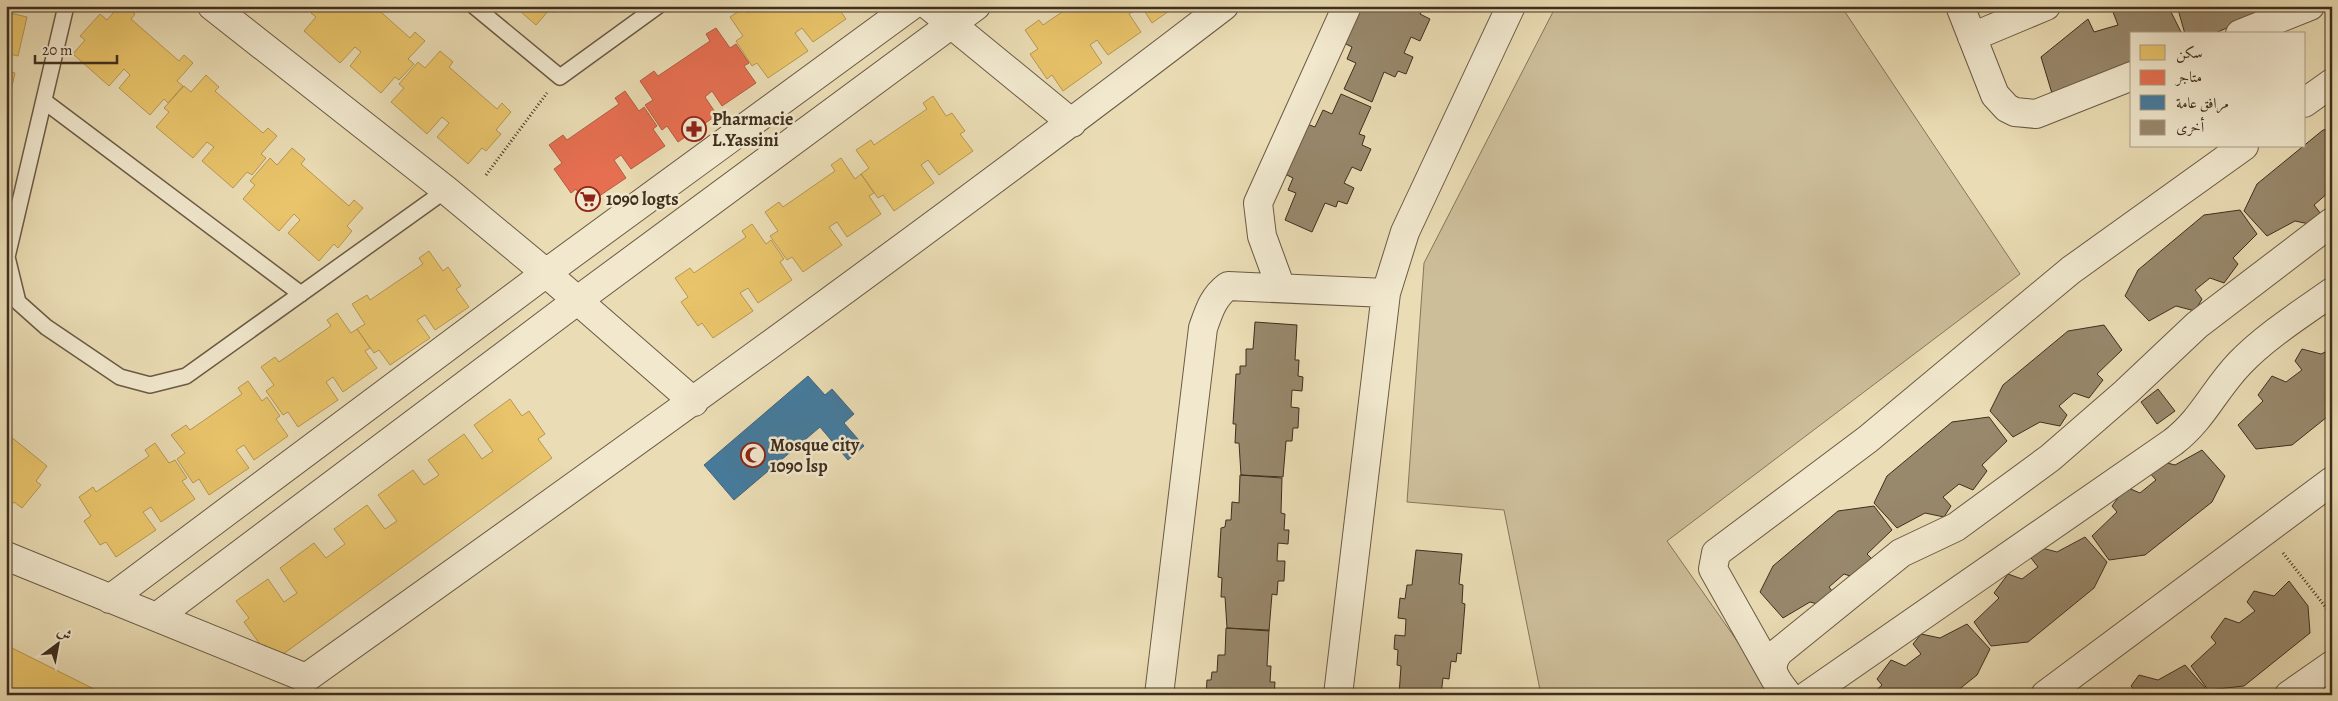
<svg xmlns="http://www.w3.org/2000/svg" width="2338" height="701" viewBox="0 0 2338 701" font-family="Alegreya,Amiri,serif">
<rect width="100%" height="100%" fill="#eadcb4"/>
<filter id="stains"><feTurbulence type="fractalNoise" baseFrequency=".004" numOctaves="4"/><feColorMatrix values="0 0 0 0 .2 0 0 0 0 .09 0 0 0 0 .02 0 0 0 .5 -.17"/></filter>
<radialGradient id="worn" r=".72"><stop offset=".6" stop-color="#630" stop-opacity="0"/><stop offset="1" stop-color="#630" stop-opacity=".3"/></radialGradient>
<!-- green -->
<path fill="#cdbe9a" stroke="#86765c" d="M1556,6h285l179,268 -353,267 108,154h-234l-37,-185 -97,-8 17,-239z"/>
<!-- homes -->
<path fill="#e9c46a" stroke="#b69753" d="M119,6h7l9,8 -4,5 48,42 5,-6 9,8 -16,18 6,5 -15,17 -4,-4 -14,16 -31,-27 11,-13 -6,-6 -15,17 -36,-32 12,-14 -5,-4 20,-22 7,6z
M317,6h57l36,32 5,-6 10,9 -17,18 6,5 -15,16 -4,-3 -14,16 -31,-27 11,-14 -6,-5 -15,16 -36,-32 12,-14 -5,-4z
M514,6h46l-6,7 -4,-4 -14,16z
M758,6h79l9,13 -33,23 -11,-14 -7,5 13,18 -40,27 -11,-15 -5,3 -16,-25 7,-5 -13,-19 15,-10 3,6z
M1071,6h59l4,5 -5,3 12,18 -33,23 -11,-15 -7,5 12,18 -39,28 -11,-16 -5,4 -17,-25 8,-5 -13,-19 14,-10 4,5z
M1133,6h43l-24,17 -10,-16 -6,3z
M6,12l21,5 -9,39 -12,-3z
M440,51l13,11 -4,5 48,42 5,-6 9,9 -15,18 5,4 -15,17 -4,-3 -14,16 -31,-27 12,-14 -7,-6 -15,17 -36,-32 13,-14 -5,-4 19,-22 7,6z
M6,71l9,2 -9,39z
M206,75l13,12 -4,4 48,42 5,-5 9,8 -16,18 5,4 -14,17 -5,-3 -14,16 -31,-27 12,-14 -7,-5 -14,16 -37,-31 13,-15 -5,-4 20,-22 7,6z
M933,96l13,20 6,-3 13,18 -5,3 13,17 -34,24 -11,-15 -7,5 13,18 -40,28 -11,-16 -5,3 -17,-24 8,-6 -13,-18 15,-10 3,5 53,-36 -4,-6z
M292,148l13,11 -4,5 48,42 5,-6 9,8 -16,18 5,5 -14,17 -4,-4 -15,17 -31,-28 12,-13 -6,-6 -15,17 -36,-32 12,-14 -5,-4 20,-23 7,7z
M841,158l14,21 6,-5 13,19 -5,3 12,18 -34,23 -10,-15 -8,5 13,18 -39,27 -11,-15 -5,3 -17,-24 8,-5 -13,-19 14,-10 4,5 52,-36 -4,-6z
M752,224l14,20 5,-4 13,19 -4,3 12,18 -34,23 -10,-15 -8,5 13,18 -40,27 -11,-15 -4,3 -17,-24 7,-5 -13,-19 15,-10 4,5 52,-36 -4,-6z
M429,251l14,20 5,-4 13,19 -5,3 13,18 -34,23 -10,-15 -8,5 13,18 -40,27 -11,-15 -5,3 -17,-24 8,-5 -13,-20 15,-9 3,5 53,-36 -4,-6z
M337,313l14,20 6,-4 13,19 -5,3 12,17 -34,24 -10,-15 -7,5 12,18 -40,27 -10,-15 -5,3 -17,-24 8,-6 -13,-18 14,-10 4,5 52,-36 -4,-6z
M248,381l14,20 5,-4 13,19 -4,3 12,17 -34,24 -10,-15 -8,5 13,18 -40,27 -10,-16 -6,4 -16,-24 8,-6 -14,-18 15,-10 4,5 52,-36 -4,-6z
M510,399l12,17 7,-5 16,23 -7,5 14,19 -277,202 -10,-15 -3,2 -18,-25 5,-4 -13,-17 32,-22 16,23 13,-9 -17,-25 34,-25 12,15 19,-14 -11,-15 33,-24 18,24 12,-8 -19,-26 35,-25 11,15 15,-10 -11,-15 36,-26 18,25 11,-8 -19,-26z
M10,436l37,30 -11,15 5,4 -19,23 -8,-6 -8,10v-72z
M155,443l14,20 6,-3 12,18 -5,3 13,18 -34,23 -10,-15 -8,5 13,18 -40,27 -10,-15 -6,3 -16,-24 7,-5 -12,-19 14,-10 3,5 53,-36 -4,-6z
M6,645l98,49 -98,1z"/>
<!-- shops -->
<path fill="#e76f51" stroke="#b55c42" d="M716,28l14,20 6,-4 13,19 -5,3 12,17 -34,23 -10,-15 -7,6 12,18 -39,27 -11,-16 -5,4 -17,-25 8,-5 -13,-19 14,-10 4,5 52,-35 -4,-7z
M625,91l14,20 5,-4 13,19 -4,3 12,17 -34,23 -10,-14 -7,5 12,18 -40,27 -10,-16 -5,4 -17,-24 8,-6 -13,-18 14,-10 4,5 52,-36 -4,-6z"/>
<!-- public -->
<path fill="#457b9d" stroke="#436477" d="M808,376l17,19 7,-6 22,25 -10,9 20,23 -16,14 -28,-33 -86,73 -30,-35z"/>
<!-- building -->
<path fill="#98886c" stroke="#3f2e1e" d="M1360,6h64l-4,8 10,5 -10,22 -9,-4 -7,16 9,4 -7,17 -8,-3 -3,6 -11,-5 -12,30 -28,-13 12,-26 -9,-4 5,-12 -8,-4z
M2152,6h16l14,28h-50v34l-78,32 -13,-43 47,-38 6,13 24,-7 -5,-13z
M2177,6h101l-65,28h-28z
M1341,94l30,13 -12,27 6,2 -3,9 9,4 -10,22 -9,-4 -8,16 10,5 -7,16 -9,-3 -2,6 -11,-4 -13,29 -27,-12 11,-27 -8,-3 5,-12 -8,-4 22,-50 8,3 8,-17 9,4z
M2332,129v64l-3,-1 -15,13 7,9 -7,11 -19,-4 -28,15 -23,-25 13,-27 66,-54z
M2240,210l17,24 -24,24 5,6 -14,19 -14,-5 -15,12 7,9 -7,12 -19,-5 -27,15 -24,-25 13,-26 66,-55z
M1255,322l42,3 -2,35h4l-1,16 5,1 -1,14 -10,-1 -1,17 8,1 -1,20h-5l-1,13h-6l-3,36 -42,-2 -2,-32h-4l1,-19h-3l3,-50h4v-8h6v-17h7z
M2104,325l18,25 -25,24 6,6 -14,18 -15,-5 -15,13 8,9 -7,11 -20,-4 -27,15 -23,-26 13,-26 65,-54z
M2302,349l19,5 11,-5v64l-40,32 -36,4 -18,-24 25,-24 -5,-6 14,-19 14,6 16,-12 -7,-9z
M2158,389l17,22 -18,13 -16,-22z
M1989,417l18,24 -25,24 5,6 -14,19 -14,-6 -16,13 8,9 -7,11 -19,-4 -28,15 -23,-25 13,-27 65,-54z
M2202,450l23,26 -13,26 -67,53 -36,5 -17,-24 25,-24 -5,-6 14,-19 14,6 16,-13 -8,-9 8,-11 19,5z
M1240,475l42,3 -1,35 4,1 -1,16h5l-1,14 -10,-1 -1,18h8l-1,20h-6l-1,14 -5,-1 -3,37 -42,-3 -2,-31h-4l1,-19 -4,-1 3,-49 4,-1 1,-7h5l1,-18 7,1z
M1874,506l18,24 -25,24 6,6 -14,19 -15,-5 -15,13 7,9 -7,11 -19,-5 -27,16 -23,-26 13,-26 65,-55z
M2085,537l22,25 -13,26 -66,54 -37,4 -17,-24 25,-24 -5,-5 14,-19 14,5 16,-12 -7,-9 7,-11 19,5z
M1416,550l46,4 -3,30 4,1 -1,18 3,1 -4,50 -4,-1 -1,9 -5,-1 -2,18 -6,-1 -2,17h-42l2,-29 -4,-1 1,-15 -4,-1 1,-14 10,1 1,-17 -8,-1 2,-20 5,1 2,-14h5z
M2289,581l19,25 2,27 -66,53 -36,4 -17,-24 25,-23 -5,-6 14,-19 14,5 16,-12 -8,-9 7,-11 20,5z
M1967,624l23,25 -13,26 -25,20h-81l11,-10 -5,-6 14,-19 14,6 16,-12 -8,-10 8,-10 19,4z
M1226,628l43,2 -2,36h4l-1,16h5l-1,13h-68l1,-15h4l1,-8h5l1,-17h7z
M2185,665l23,26 -2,4h-67l-8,-9 8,-11 19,5z"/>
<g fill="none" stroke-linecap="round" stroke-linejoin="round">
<defs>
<path id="lane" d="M66,6l-59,251 11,45 28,25 74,50 30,8 36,-9 260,-186
M474,6l86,71 98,-71
M44,101l257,193"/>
<path id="street" d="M212,6l234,184 100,83 148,129
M929,6l143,117
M1960,6l35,89 12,13 8,4 21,2 96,-38
M2240,34l70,-28
M1972,37l74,-31
M2304,103l28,-20
M1281,288l-19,-52 -4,-33 89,-197
M6,556l300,122c309,-220 617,-441 918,-672
M110,599l436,-326 365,-267
M158,616l420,-316 398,-294
M1775,679l-62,-110 3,-16 152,-114 203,-169 173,-124
M1159,695l44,-367c6,-17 10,-31 25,-42l158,7
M1338,695l48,-402 19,-61 106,-226
M1788,695c-12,-15 -23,-27 -8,-44l121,-98 55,-26 94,-69 76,-66 71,-67 135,-103
M1808,695l365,-253c30,-23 41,-52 67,-79 26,-27 61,-49 92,-71
M2045,695l287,-214
M2289,695l43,-30"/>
</defs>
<!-- lane casing -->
<use href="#lane" stroke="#6a5a44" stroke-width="18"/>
<!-- street casing -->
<use href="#street" stroke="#6a5a44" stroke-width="30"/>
<!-- path -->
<path stroke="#3f2e1e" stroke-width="3" stroke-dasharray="1 2.5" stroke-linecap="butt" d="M486,175l61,-82
M2283,553l49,62"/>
<!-- lane -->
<use href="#lane" stroke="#f1e8ce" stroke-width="15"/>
<!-- street -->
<use href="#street" stroke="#f1e8ce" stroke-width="28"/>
</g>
<!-- icons -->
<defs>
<symbol id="pharmacy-ring" viewBox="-11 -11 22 22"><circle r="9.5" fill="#f1e8ce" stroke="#8f2418" stroke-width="1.5"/><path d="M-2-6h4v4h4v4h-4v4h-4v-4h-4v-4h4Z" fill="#8f2418"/></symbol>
<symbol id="supermarket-ring" viewBox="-11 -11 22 22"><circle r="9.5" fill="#f1e8ce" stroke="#8f2418" stroke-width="1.5"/><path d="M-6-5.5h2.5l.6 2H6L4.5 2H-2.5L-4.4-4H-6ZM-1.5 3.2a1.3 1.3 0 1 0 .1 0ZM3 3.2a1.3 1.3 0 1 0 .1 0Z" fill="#8f2418"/></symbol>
<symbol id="mosque-ring" viewBox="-11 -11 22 22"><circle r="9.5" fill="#f1e8ce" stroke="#8f2418" stroke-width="1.5"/><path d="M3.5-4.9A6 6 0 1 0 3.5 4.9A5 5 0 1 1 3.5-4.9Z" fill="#8f2418"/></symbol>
</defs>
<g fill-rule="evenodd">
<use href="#pharmacy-ring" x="680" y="115" width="28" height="28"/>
<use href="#supermarket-ring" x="574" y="185" width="28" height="28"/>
<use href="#mosque-ring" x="739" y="441" width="28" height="28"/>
</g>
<g text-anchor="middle" stroke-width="5" stroke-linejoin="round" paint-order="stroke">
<!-- poi labels -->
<g font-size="18" font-weight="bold" fill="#3f2e1e" stroke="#f1e8ce" text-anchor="start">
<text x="712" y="125">Pharmacie<tspan x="712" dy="21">L.Yassini</tspan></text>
<text x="606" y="205">1090 logts</text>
<text x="770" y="451">Mosque city<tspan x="770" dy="21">1090 lsp</tspan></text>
</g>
</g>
<!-- margin -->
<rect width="2338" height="701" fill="none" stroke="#eadcb4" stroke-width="25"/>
<rect x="8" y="8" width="2323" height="686" fill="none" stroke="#3f2e1e" stroke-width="2.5"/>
<rect x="12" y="12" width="2313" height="676" fill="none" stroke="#3f2e1e"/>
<!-- legend -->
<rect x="2130" y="32" width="175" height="115" fill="#f1e8ce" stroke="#aa9e88"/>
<rect x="2140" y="45" width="25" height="15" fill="#e9c46a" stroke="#aa9e88"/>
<text x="2176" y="58" font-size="15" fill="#3f2e1e">سكن</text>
<rect x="2140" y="70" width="25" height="15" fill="#e76f51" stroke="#aa9e88"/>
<text x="2176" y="82" font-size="15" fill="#3f2e1e">متاجر</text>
<rect x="2140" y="95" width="25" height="15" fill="#457b9d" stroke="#aa9e88"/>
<text x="2176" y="108" font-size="15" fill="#3f2e1e">مرافق عامة</text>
<rect x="2140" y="120" width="25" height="15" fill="#98886c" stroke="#aa9e88"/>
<text x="2176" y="132" font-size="15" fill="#3f2e1e">أخرى</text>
<!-- north arrow -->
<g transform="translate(58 644) rotate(32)" stroke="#f1e8ce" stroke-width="4" paint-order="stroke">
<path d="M0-4L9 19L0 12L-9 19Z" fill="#3f2e1e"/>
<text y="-8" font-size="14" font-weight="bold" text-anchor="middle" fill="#3f2e1e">ش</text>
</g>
<!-- scale -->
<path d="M35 55v8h82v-8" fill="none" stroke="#3f2e1e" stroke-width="2.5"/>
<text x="42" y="55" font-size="15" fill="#3f2e1e" stroke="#f1e8ce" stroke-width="4" paint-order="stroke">20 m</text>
<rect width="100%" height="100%" filter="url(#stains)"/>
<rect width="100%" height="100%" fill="url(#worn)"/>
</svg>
